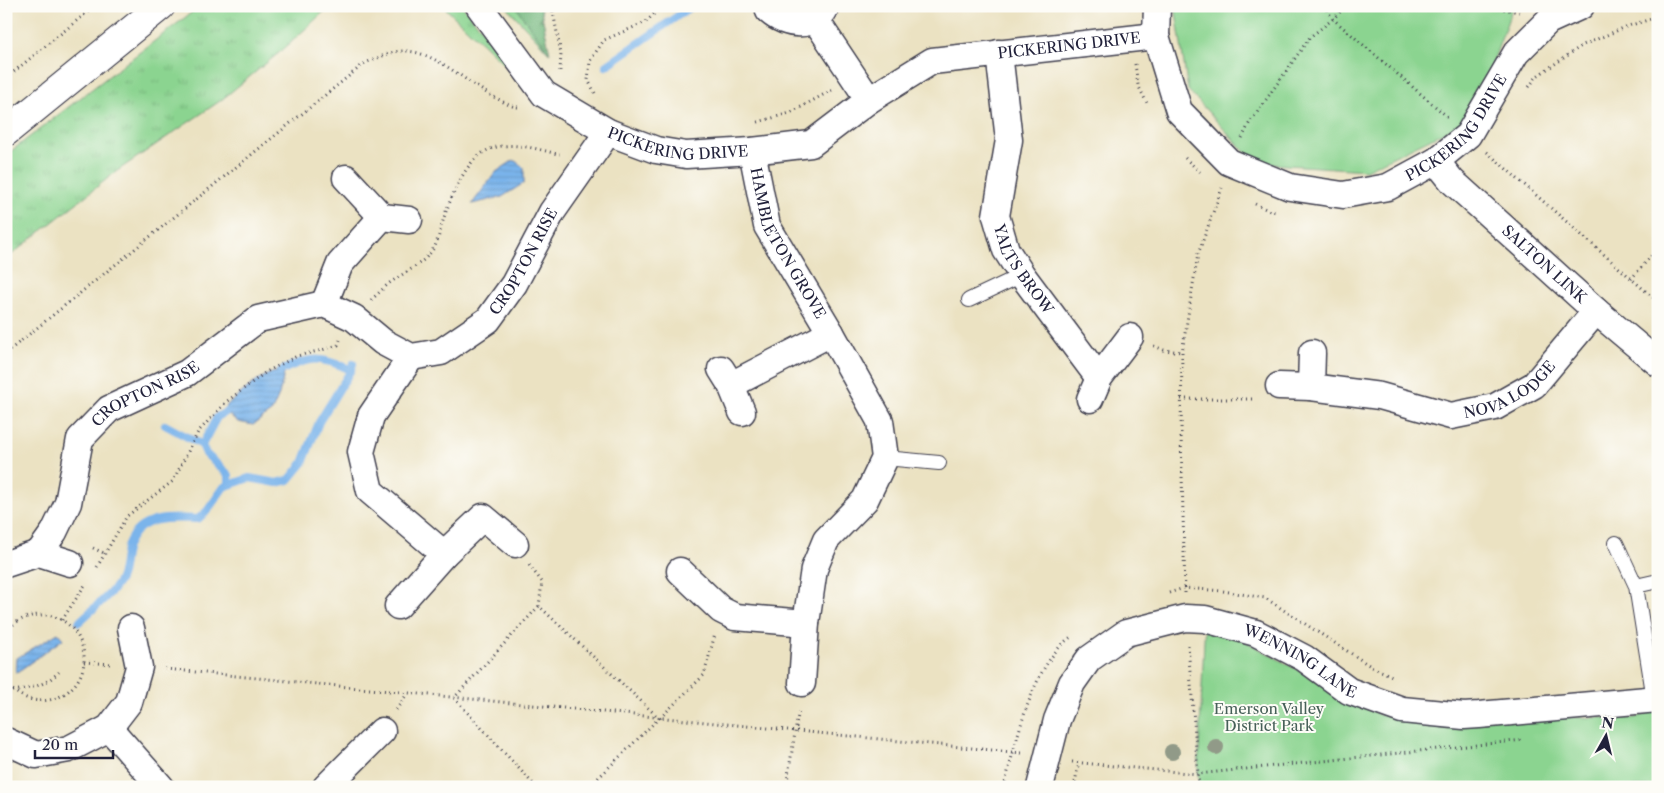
<svg xmlns="http://www.w3.org/2000/svg" width="1664" height="793" viewBox="0 0 1664 793" font-family="'Libre Caslon Text',serif">
<defs>
<pattern id="grass-tufts" width="24" height="20" patternUnits="userSpaceOnUse" patternTransform="scale(1.25)"><rect width="24" height="20" fill="#8bd490"/><path d="M3 7l-1-3M5 7V3M7 7l1-3M15 17l-1-3M17 17v-4M19 17l1-3" fill="none" stroke="#78b67d"/></pattern>
<pattern id="forest-firs" width="22" height="20" patternUnits="userSpaceOnUse" patternTransform="scale(1.25)"><rect width="22" height="20" fill="#70b67a"/><path d="M5 1l3.5 6h-7zM16 11l3.5 6h-7z" fill="#5c9465"/></pattern>
<pattern id="water-rules" width="6" height="5" patternUnits="userSpaceOnUse" patternTransform="scale(1.25)"><rect width="6" height="5" fill="#7ab4eb"/><path d="M0 2.5h6" fill="none" stroke="#699aca"/></pattern>
</defs>
<rect width="100%" height="100%" fill="#fdfcf7"/>
<filter id="ink" filterUnits="userSpaceOnUse"><feTurbulence type="fractalNoise" baseFrequency=".02" numOctaves="2"/><feDisplacementMap in="SourceGraphic" scale="10" xChannelSelector="R" yChannelSelector="G"/><feConvolveMatrix kernelMatrix="1 2 1 2 8 2 1 2 1" color-interpolation-filters="sRGB"/></filter>
<filter id="wash" filterUnits="userSpaceOnUse"><feTurbulence type="fractalNoise" baseFrequency=".0096" numOctaves="4" result="noise"/><feDisplacementMap in="SourceGraphic" scale="20" xChannelSelector="R" yChannelSelector="G"/><feGaussianBlur stdDeviation="1.12" result="paint"/><feColorMatrix in="noise" values="0 0 0 0 0 0 0 0 0 0 0 0 0 0 0 0 0 1.4 0 .05"/><feComposite in="paint" operator="in"/></filter>
<g filter="url(#wash)">
<rect width="100%" height="100%" fill="#ebe2c2"/>
<!-- grass -->
<path fill="url(#grass-tufts)" stroke="#567b66" d="M200,6h130l-44,41 -66,54 -103,70 -111,88v-104z
M443,6h19l20,23 40,52z
M506,6h34l10,48z"/>
<!-- forest -->
<path fill="url(#forest-firs)" stroke="#496c5a" d="M516,6h24l10,48 -28,-38z"/>
<!-- park -->
<path fill="#8bd490" stroke="#567b66" d="M1175,6h338l-40,112 -107,52 -111,-7 -67,-73z
M1205,619l175,96 255,3 23,-9v78h-459l-1,-13z"/>
<!-- water -->
<path fill="url(#water-rules)" stroke="#4e6b93" d="M514,160l10,8v15l-22,14 -30,7 24,-32z
M281,371l3,3 -5,21 -7,16 -19,14 -15,-3 -12,-10 1,-7c16,-12 33,-32 54,-34z
M58,633l5,6 -47,34 1,-15z"/>
<g fill="none" stroke-linecap="round" stroke-linejoin="round">
<!-- stream -->
<path stroke="#7ab4eb" stroke-width="8" d="M606,66l86,-60
M281,371c29,-15 39,-15 70,-1
M226,412l-9,5 -15,28 4,9 23,21v10
M165,425l37,20
M79,622c10,-10 32,-27 38,-38 9,-12 5,-27 11,-40 12,-30 45,-26 70,-25l9,-8 17,-24 25,-9 28,5 12,-3 14,-17 16,-41 29,-47 5,-11"/>
</g>
</g>
<g filter="url(#ink)">
<g fill="none" stroke-linecap="round" stroke-linejoin="round">
<defs>
<path id="service" d="M969,300l53,-25
M885,458l54,5
M1616,543l20,43 18,113
M1636,586l22,-5"/>
<g id="minor">
<path id="s1" d="M479,6l65,88 64,38 48,18 30,5 66,-4 59,-7 58,-44 63,-39 224,-25"/>
<path id="s2" d="M1157,6l-1,30 23,75 50,51 61,25 53,8 45,-8 48,-26 32,-26 48,-82 32,-32 33,-15"/>
<path d="M769,11c16,14 46,20 57,-4"/>
<path d="M815,19l54,81"/>
<path id="s3" d="M999,53l10,87 -13,76 10,34 16,25 77,103"/>
<path id="s4" d="M752,151l15,75 64,107 49,88 5,37 -20,42 -39,40 -12,29 -8,54 -4,60"/>
<path id="s5" d="M1436,161l16,20 144,130 62,52"/>
<path d="M346,178l36,39"/>
<path d="M324,304l16,-40 42,-47 27,3"/>
<path d="M411,357l-40,59 -10,36 9,39 74,63"/>
<path d="M721,369l10,16 11,27"/>
<path d="M731,385l100,-52"/>
<path id="s6" d="M1279,386l32,1 69,9 71,20 44,-9 39,-22 62,-74"/>
<path d="M1311,387l1,-34"/>
<path d="M1090,399l9,-21 31,-41"/>
<path id="s7" d="M39,553l15,-21 14,-29 12,-64 29,-30 78,-36 71,-54 66,-15 30,14 29,24 28,15 30,-5 47,-32 26,-36 38,-72 56,-80"/>
<path d="M6,564l33,-11 31,10"/>
<path d="M680,571l41,39 14,7 71,6"/>
<path d="M398,606l46,-52 39,-37 32,27"/>
<path d="M109,728l52,59"/>
<path d="M6,741l30,14 33,-6 40,-21 20,-26 10,-35 -8,-39"/>
<path d="M326,787l56,-56"/>
<path id="s8" d="M1040,787l17,-67 15,-37 17,-24 37,-26 59,-15 20,1 51,14 48,25 45,33 53,19 62,6 15,-1 179,-16"/>
</g>
<path id="tertiary" d="M6,132l155,-126"/>
</defs>
<!-- service casing -->
<use href="#service" stroke="#403f4f" stroke-width="16"/>
<!-- minor casing -->
<use href="#minor" stroke="#403f4f" stroke-width="29"/>
<!-- tertiary casing -->
<use href="#tertiary" stroke="#403f4f" stroke-width="30"/>
<!-- path -->
<path stroke="#403f4f" stroke-width="3" stroke-dasharray="1 4" stroke-linecap="butt" d="M552,6l9,48 -1,17
M1324,6l9,13 116,99
M1484,6l35,6
M1135,64l3,21 9,18
M6,78l89,-72
M1529,87l8,-11 46,-31 45,-19 30,-9
M595,93l-7,-13 2,-19 14,-21 42,-18 16,-16
M758,122l32,-9 42,-23
M1242,138l7,-14 61,-87 23,-18 13,-13
M1487,152l171,150
M1185,158l15,14
M1255,204l15,7 7,1
M1631,279l27,-31
M371,300c8,-7 15,-15 23,-20 16,-11 31,-17 41,-34 5,-11 7,-25 12,-37 25,-63 43,-74 110,-55h3
M1154,346l10,4 18,2
M6,353l359,-290c10,-4 19,-8 29,-11 36,-8 72,32 102,46 8,4 16,10 25,9
M1181,399h75
M93,548l13,6
M529,565l13,17 -3,24
M97,567l30,-51 46,-35 25,-49 28,-30 40,-30 31,-16 25,-6 16,-5 2,-5
M1169,593l15,-5 39,3 42,7 107,69 20,9
M1185,593l-4,-159 1,-82 16,-98 24,-66
M62,620l23,-35
M6,632c10,-13 25,-18 40,-17 11,1 23,8 29,17 33,47 -31,96 -69,51
M1188,645l11,142
M84,662l27,2
M165,669l857,84
M13,691c19,-3 31,-5 46,-19
M396,710l11,-16
M660,718l44,-43 11,-41
M1072,762l126,12 326,-34
M536,787l-82,-89 85,-92 120,112 -70,69
M786,787l13,-78
M1004,787c12,-44 28,-123 67,-150
M1074,787l5,-24"/>
<!-- service -->
<use href="#service" stroke="#fff" stroke-width="14"/>
<!-- minor -->
<use href="#minor" stroke="#fff" stroke-width="26"/>
<!-- tertiary -->
<use href="#tertiary" stroke="#fff" stroke-width="28"/>
</g>
<!-- trees -->
<g fill="#919a88">
<circle cx="1216" cy="747" r="8"/>
<circle cx="1172" cy="752" r="8"/>
</g>
</g>
<g text-anchor="middle" stroke-width="4" stroke-linejoin="round" paint-order="stroke">
<!-- street labels -->
<g font-size="15" fill="#22223b" stroke="#fdfcf7">
<text dy="5" stroke="none"><textPath href="#s1" startOffset="676">PICKERING DRIVE</textPath></text>
<text dy="5" stroke="none"><textPath href="#s2" startOffset="438">PICKERING DRIVE</textPath></text>
<text dy="5" stroke="none"><textPath href="#s1" startOffset="256">PICKERING DRIVE</textPath></text>
<text dy="5" stroke="none"><textPath href="#s4" startOffset="100">HAMBLETON GROVE</textPath></text>
<text dy="5" stroke="none"><textPath href="#s7" startOffset="666">CROPTON RISE</textPath></text>
<text dy="5" stroke="none"><textPath href="#s5" startOffset="150">SALTON LINK</textPath></text>
<text dy="5" stroke="none"><textPath href="#s3" startOffset="225">YALTS BROW</textPath></text>
<text dy="5" stroke="none"><textPath href="#s6" startOffset="241">NOVA LODGE</textPath></text>
<text dy="5" stroke="none"><textPath href="#s7" startOffset="204">CROPTON RISE</textPath></text>
<text dy="5" stroke="none"><textPath href="#s8" startOffset="370">WENNING LANE</textPath></text>
</g>
<!-- park labels -->
<g font-size="15" fill="#476059" stroke="#fdfcf7">
<text x="1269" y="714">Emerson Valley<tspan x="1269" dy="17">District Park</tspan></text>
</g>
</g>
<!-- margin -->
<rect width="1664" height="793" fill="none" stroke="#fdfcf7" stroke-width="25"/>
<!-- north arrow -->
<g transform="translate(1606 736) rotate(8)" stroke="#fdfcf7" stroke-width="4" paint-order="stroke">
<path d="M0-4L9 19L0 12L-9 19Z" fill="#22223b"/>
<text y="-8" font-size="14" font-weight="bold" text-anchor="middle" fill="#22223b">N</text>
</g>
<!-- scale -->
<path d="M35 750v8h78v-8" fill="none" stroke="#22223b" stroke-width="2.5"/>
<text x="42" y="750" font-size="15" fill="#22223b" stroke="#fdfcf7" stroke-width="4" paint-order="stroke">20 m</text>
</svg>
